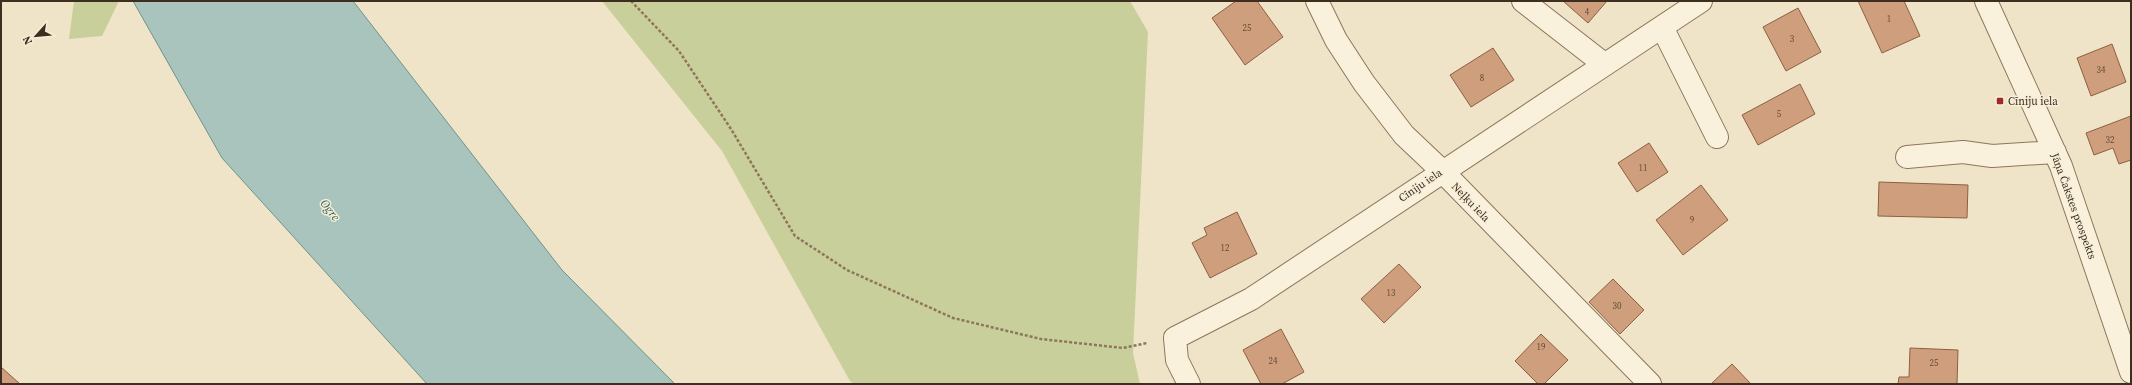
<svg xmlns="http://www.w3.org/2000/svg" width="2132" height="385" viewBox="0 0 2132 385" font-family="'Source Serif 4',serif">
<rect width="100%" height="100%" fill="#f0e4c8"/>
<!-- green -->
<path fill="#c9cf9b" d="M74,1h45l-17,35 -33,3z
M602,1h528l18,31 -15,321 7,31h-286l-4,-3 -128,-230z"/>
<!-- water -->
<path fill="#a9c4bc" stroke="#6f938a" d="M133,1h220l209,269 113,114h-248l-205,-226z"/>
<!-- building -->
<path fill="#cf9f7d" stroke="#8d5f41" d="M1236,1h21l26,36 -38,28 -33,-47z
M1563,1h44l-19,22z
M1858,1h46l16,35 -38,17z
M1798,8l23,44 -35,19 -23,-44z
M2112,44l14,38 -35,14 -14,-38z
M1493,48l21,32 -43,27 -21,-32z
M1800,84l15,30 -57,31 -16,-30z
M2131,116v44l-12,4 -6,-16 -19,7 -8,-22z
M1649,143l19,29 -31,20 -19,-29z
M1879,182l89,3 -1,33 -89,-2z
M1701,185l27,35 -45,35 -27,-35z
M1237,212l20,42 -47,24 -18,-35 15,-8 -3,-7z
M1399,264l22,23 -37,36 -23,-24z
M1613,279l31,31 -24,24 -31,-32z
M1281,329l23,43 -22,12h-21l-18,-34z
M1541,334l27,26 -24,24h-6l-23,-23z
M1910,348l48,2 -1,34h-59l1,-7h10z
M1732,364l19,20h-40z
M1,367l19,17h-19z"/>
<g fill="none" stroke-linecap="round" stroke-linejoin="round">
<defs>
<path id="minor" d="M1317,1l19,39 28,43 40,52 38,36 208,213
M1523,1l81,63
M1986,1l75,165 70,206
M1662,27l55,110
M1907,157l56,-5 29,4 63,-4
M1189,384l-12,-24 -2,-22 76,-39 450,-298"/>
</defs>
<!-- minor casing -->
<use href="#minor" stroke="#8d765c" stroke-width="24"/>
<!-- path -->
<path stroke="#8d765c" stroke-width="2.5" stroke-dasharray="3 2" stroke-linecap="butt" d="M631,1l48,50 52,78 64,107 52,34 106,48 88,21 82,9 24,-5"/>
<!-- minor -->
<use href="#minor" stroke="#faf1dc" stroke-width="22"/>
</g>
<!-- markers -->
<rect fill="#9e2a2b" stroke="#f7eed8" stroke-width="1.5" x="1996" y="97" width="8" height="8" rx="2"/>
<g text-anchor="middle" stroke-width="3" stroke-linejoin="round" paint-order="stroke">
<!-- number labels -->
<g font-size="9" fill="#624a37">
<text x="1587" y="15">4</text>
<text x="1889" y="22">1</text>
<text x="1247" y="31">25</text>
<text x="1792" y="42">3</text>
<text x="2101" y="73">34</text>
<text x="1482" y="81">8</text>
<text x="1779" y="117">5</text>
<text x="2110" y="143">32</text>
<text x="1643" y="171">11</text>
<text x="1692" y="223">9</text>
<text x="1225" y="251">12</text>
<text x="1391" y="296">13</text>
<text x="1617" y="309">30</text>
<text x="1541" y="350">19</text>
<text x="1273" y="364">24</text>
<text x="1934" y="366">25</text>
</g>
<!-- poi labels -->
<g font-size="11" fill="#3d2e20" stroke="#f7eed8" text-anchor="start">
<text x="2008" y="105">Cīniju iela</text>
</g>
<!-- street labels -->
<g font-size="11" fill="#3d2e20" stroke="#f7eed8">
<text transform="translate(1420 185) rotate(-34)" y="4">Cīniju iela</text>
<text transform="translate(1471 202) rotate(46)" y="4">Neļķu iela</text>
<text transform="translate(2074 206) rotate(70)" y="4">Jāņa Čakstes prospekts</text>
</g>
<!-- water labels -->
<g font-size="12" font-style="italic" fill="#2f5d5a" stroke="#f7eed8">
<text transform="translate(330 210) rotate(52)" y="4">Ogre</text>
</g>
</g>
<!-- border -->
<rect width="2132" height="385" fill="none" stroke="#3d2e20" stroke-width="4"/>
<!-- north arrow -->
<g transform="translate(36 36) rotate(243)" stroke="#f7eed8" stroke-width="3" paint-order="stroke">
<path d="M0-3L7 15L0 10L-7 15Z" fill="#3d2e20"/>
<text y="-6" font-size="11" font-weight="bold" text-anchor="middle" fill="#3d2e20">N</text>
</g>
</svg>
